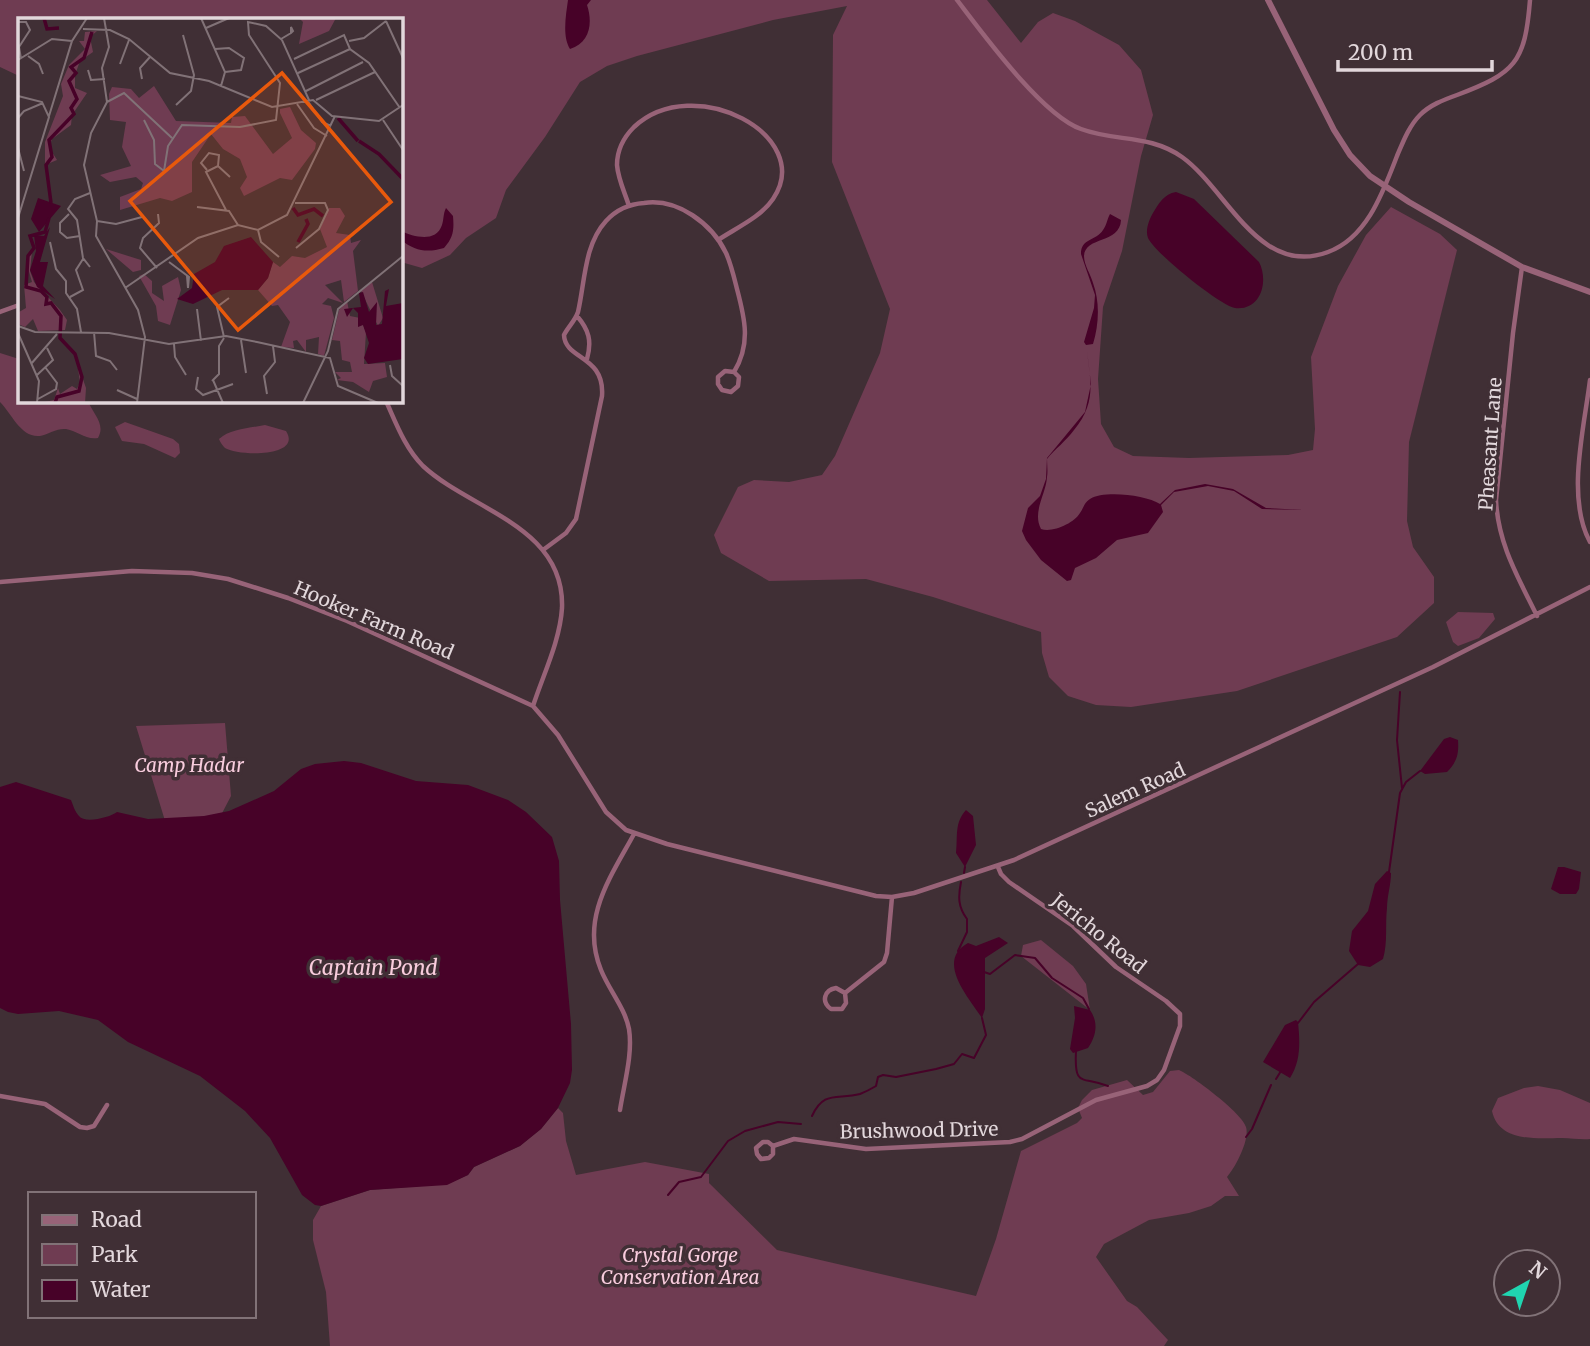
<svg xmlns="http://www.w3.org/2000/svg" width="1590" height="1346" viewBox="0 0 1590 1346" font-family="Merriweather,serif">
<rect width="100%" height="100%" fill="#402f35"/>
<!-- green -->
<path fill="#6f3c52" d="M0,0h987l34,43 17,-21 15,-9 22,8 44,24 22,25 12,45 -12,41 -19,95 -19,56 -5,72 3,45 13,23 19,9 56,2 99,-3 25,-5 2,-21 -4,-72 27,-71 28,-51 25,-28 49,27 17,16 -48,192 -2,79 6,26 21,30v26l-37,34 -160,54 -106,16 -35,-2 -28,-9 -19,-19 -7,-24 -1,-21 -108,-35 -67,-18 -97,2 -48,-28 -7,-18 24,-48 16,-7 35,2 33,-7 13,-19 45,-103 10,-44 -58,-147 1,-127 14,-29 -74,14 -136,36 -30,10 -27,16 -35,55 -39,53 -10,28 -30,20 -16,17 -28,13 -21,-6v-243h-382v57l-19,-9z
M0,353l19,6v42h69c5,13 18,23 10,37 -13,2 -20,-7 -32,-9 -9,-1 -17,5 -26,7 -19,2 -28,-22 -40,-34z
M125,422l48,17 6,5 1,9 -5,5 -31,-14 -22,-3 -7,-14z
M265,425l21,6c17,27 -49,25 -61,17 -2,-2 -5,-6 -6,-9 11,-10 31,-11 46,-14z
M1458,612l35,1 2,6 -16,19 -21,8 -5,-4 -7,-20z
M225,723l6,73 -12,23 -53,5 -30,-98z
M1041,940l32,26 13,18 4,26 -69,-54 2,-11z
M1179,1070c14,6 64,44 67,57 4,13 -11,41 -19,50l12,19h-14l-14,10 -22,7 -40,7 -45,24 -8,13 31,44 10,6 31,33 -4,6h-834l-4,-54 -13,-52v-20l8,-14 49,-16 77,-6 21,-9 6,-8 46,-21 21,-17 17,-21 5,5 3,28 10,34 69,-13 64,12v9l68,67 199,46 20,-57 25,-88 56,-28 5,-5 -4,-10 4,-8 10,-10 35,-10 16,15 10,-3 17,-21z
M1538,1086l22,4 30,13v36c-9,1 -18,-1 -28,-1 -24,0 -63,5 -70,-27l6,-13 26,-10z"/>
<!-- water -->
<path fill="#470228" d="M568,0h23l-4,5c6,18 3,38 -17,44 -8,-13 -4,-34 -2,-49z
M1176,192l18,7 65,63c10,19 2,49 -24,46 -16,-3 -81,-56 -87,-70 -3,-8 1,-18 5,-25 6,-10 11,-19 23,-21z
M446,208l7,8c1,13 1,21 -9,32 -17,5 -29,3 -43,-8v-9c13,6 35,12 41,-6 2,-6 1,-11 4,-17z
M1110,214l11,6c-1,24 -36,16 -37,36 0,9 7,19 9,27 7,19 6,41 0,61l-7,1 -2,-3 10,-34 1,-13 -14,-41c0,-16 15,-13 22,-24 4,-5 4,-11 7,-16z
M1087,351c4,33 9,52 -13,79 -8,11 -19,19 -27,29 0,6 1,12 0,18 -1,17 -15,35 -6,52 12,4 33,-6 39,-16 4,-6 4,-10 10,-14 14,-9 56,-4 70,5l15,-14 30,-6 28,5 33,19 38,2 -42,-1 -28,-18 -26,-5 -34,6 -13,13 2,7 -15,21 -31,7 -21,18 -21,10 -4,12 -4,1 -26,-21 -15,-20 -4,-9 6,-23 12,-12 6,-17 1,-21 38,-46 6,-28z
M1450,737l8,3c1,14 -1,22 -11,32l-22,2 -5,-3 24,-32z
M344,761l17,2 55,18 52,4 40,15 18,12 26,25 7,24 1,39 11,124 1,46 -2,13 -12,25 -17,21 -21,17 -46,21 -6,8 -21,10 -77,5 -49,16 -6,-1 -13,-10 -32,-57 -25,-27 -45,-35 -72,-34 -30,-22 -39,-9 -41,3 -10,-2 -8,-4v-221l16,-5 55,18c2,5 4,12 8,16 6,8 32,1 38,-4l31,7 56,-3 25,-5 45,-20 27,-22 14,-5z
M966,810l7,6 3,29 -11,22 -9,-14c2,-16 -2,-30 10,-43z
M1558,867h6l17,5 -2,17 -3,5h-16l-9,-5z
M1387,871l4,2c0,12 -4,23 -4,35 -2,17 1,34 -4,51l-13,8 -12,-2 -9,-14 3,-20 16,-20 7,-27z
M999,937l9,6 -23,15v51l-3,9c-13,-20 -47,-57 -14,-75l8,3z
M1074,1006l16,4c9,13 6,26 -2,38l-15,5 -3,-4 5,-31z
M1296,1020l2,2c2,20 3,39 -8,56l-27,-16 22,-37z"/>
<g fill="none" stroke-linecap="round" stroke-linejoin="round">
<!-- stream -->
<path stroke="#470228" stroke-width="2" d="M1400,692l-3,48 5,48
M1389,872l11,-79 6,-11 14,-11
M964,873l1,-6
M958,951l9,-19v-13c-9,-12 -9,-22 -6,-37
M984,972l6,2 25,-19 20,3 17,20 31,20 6,11
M1298,1023l16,-21 44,-38
M1076,1051c-2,37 6,25 32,35
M1276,1079l5,-8
M812,1116c12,-26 25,-16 48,-22 5,-2 11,-5 16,-8l2,-9 5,-2 13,2 40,-8 18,-5 8,-10 12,4 12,-23 -4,-17
M1246,1137l6,-8 19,-44
M668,1195l11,-13 22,-5 27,-36 17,-10 33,-9 23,2"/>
<!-- minor -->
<path stroke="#986378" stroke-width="4.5" d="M957,0c26,34 85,115 124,129 35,13 68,5 101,28 45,32 77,121 146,95 39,-14 55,-60 69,-96 6,-14 12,-30 23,-41 10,-10 23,-15 37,-20 58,-22 68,-32 73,-95
M629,206c-4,-13 -11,-27 -12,-41 0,-15 7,-28 17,-38 60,-56 182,9 139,72 -12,18 -37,29 -55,41
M1522,267l-9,66 -17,167c2,44 22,77 41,116
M0,312l19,-7
M577,316c12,14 15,25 10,43
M1590,380c-6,49 -24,118 0,162
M386,401c10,22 19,47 37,65 47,44 142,60 139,142 -2,33 -19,67 -29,98
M543,550l23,-17 10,-14 26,-123c3,-41 -37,-36 -38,-61 4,-8 11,-14 14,-23 7,-30 6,-67 28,-91 10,-11 24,-17 38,-18 34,-5 68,21 82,50 5,11 8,24 11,36 8,30 14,55 -3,83l-9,-1 -7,6v7l4,6 9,2 7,-6 1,-9 -5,-5
M0,582l132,-11 60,2 36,6 60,19 59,23 186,85 25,29 48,77 20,18 41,14 209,52 16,1 22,-4 100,-33 419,-193 157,-80
M845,993l1,10 -4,6h-11c-10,-7 -7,-19 5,-21l9,5 39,-31 3,-9 5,-56
M0,1096l45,8 35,23 7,1 7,-2 13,-21
M620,1110c4,-26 13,-56 9,-81 -4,-21 -20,-39 -28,-59 -21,-51 9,-92 33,-136
M773,1146v8l-4,4 -8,1 -4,-5 -1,-6 7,-6h5l5,4 21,-7 72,10 144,-7 12,-3 74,-39 51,-14 10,-6 7,-10 16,-44v-12l-14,-13 -50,-34 -43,-41 -64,-44 -8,-8 -3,-7"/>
<!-- tertiary -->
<path stroke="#986378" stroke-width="6" d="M1268,0l66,130 16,25 20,21 39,26 113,65 68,25"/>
</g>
<g text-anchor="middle" stroke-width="7" stroke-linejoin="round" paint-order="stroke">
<!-- street labels -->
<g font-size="19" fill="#e2d7db" stroke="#402f35">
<text transform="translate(1490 444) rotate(-86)" y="7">Pheasant Lane</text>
<text transform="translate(374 620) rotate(23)" y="7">Hooker Farm Road</text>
<text transform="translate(1135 790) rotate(-24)" y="7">Salem Road</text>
<text transform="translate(1099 933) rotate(39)" y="7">Jericho Road</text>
<text transform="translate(919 1130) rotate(-1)" y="7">Brushwood Drive</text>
</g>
<!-- park labels -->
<g font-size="19" font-style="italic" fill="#f8ccdd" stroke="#402f35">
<text x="189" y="772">Camp Hadar</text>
<text x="680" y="1262">Crystal Gorge<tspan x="680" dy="22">Conservation Area</tspan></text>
</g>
<!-- water labels -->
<g font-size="21" font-style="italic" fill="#f8ccdc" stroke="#402f35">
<text x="373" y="975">Captain Pond</text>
</g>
</g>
<!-- overview -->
<g transform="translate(18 18)">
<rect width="385" height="385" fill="#402f35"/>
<path d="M281,0h37l-7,13 -30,13 4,-22zM79,13l-7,6 3,15 -13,9 -5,14v13l12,5 -15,22 -1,10 -19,14 -3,8 8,13 -12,5v-23l18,-46 -2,-12 8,-19 16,-16 -6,-8h5l1,-9zM136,68l22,35 55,2 1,-6 13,-1 28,38 19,-16 -12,-25v-4l10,-2 11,23 15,13 -1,6 -23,31 -12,-2 -36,18 -4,-8 7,-11 -7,-18 -17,-10 -12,-15 -19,28v30l-20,9 -12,-3 -40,12v-13l21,-8 2,-6 -7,-6 -26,5 -10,-7 31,-9 -9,-19 4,-25 -16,-2 -1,-26 3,-7 19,2 8,9zM311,190h11l5,8 -9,17 14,2 1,8 10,-3 -8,11 5,40 -14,11 -3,-22 -16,5 18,18 -15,-5 -6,6 9,2 3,12 -10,38 -6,-2 1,-17 -13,3v12l-9,-12 -4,1 1,7 -13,-1 9,-25 -12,-17 -6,1 -14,-16 10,-12 5,-16 7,5 12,-11 13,2 22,-11 -7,-18zM88,231l35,11v10l-8,2zM14,233l-2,20 4,11 26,28 7,10 -2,10 -27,1 -5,-12 -8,8 -7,-3 1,-12 7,-4 -2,-23 8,-3 -6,-21zM126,256l8,7v12l12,8 -2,-15 16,-9 3,13 -11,35 -12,-4 -2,-15 -17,-30zM354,264l11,36 -5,8 -17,-35zM329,283l3,15 10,2 6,14 -2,32 21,-1 2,14 -14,4 -4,11 -16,-10 -16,-2 4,-2 -6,-6h17l-2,-10 -8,-2 -2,-19 -8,-1 7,-30zM59,344l9,26 -1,15 -40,-1 9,-2 4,-12 2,6 12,-8 5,3 3,-7z" fill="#6f3c52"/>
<path d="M20,180l23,8 -22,26 -8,-13zM32,209l-10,35h8l-5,24 12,13 -18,-12 -7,-17 6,-19 -2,-16 10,1zM233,219l22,25 -5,16 -10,12h-36l-29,14 -16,-5 15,-11 2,-14 21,-12 9,-16zM371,271l-3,17 17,-3v56l-35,5 -4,-6 5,-15 -6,-18 -5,2v-14l-5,-5 -6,9 -3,-8 17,-2 -2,-14 4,-1 6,20 8,-10 -1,23 6,-1 3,-33z" fill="#470228"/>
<path fill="none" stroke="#470228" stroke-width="3.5" d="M26,0l3,11 12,-1M320,100l20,23M341,123l20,13 24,25M33,185l-5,-38 6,-8 -3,-17 25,-26 -3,-6 6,-9 -8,-18 7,-8 -5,-6 13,-9 8,-26M275,190l5,7 16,-6 9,7M31,200l-4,14 -15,4 4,12 -6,8 -2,31 15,4 6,6 -1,7 5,-1 10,13 -1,22 15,16 7,23 -3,14 -22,6 -2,6M280,224l10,-18 -2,-5"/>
<path fill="none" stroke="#817277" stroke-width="2" d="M86,0l5,29 -7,21 5,34 -16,31 -7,32 13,56 -1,15 42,74 7,27 -8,66M183,0l24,54 -4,14M368,3l17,37M0,4h8l4,8 -11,17 2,12M188,10l23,-10M65,11l27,1 19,9 41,34 39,8 63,26 41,-7 19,16 47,5 24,-16M263,21l10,-6 2,-2 -2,-4v6M331,23l15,-3 22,-17M197,31l14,-1 15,10 -3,12 -16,2M10,38l11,8 4,10M276,41l50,-24 6,14 19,14 31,45M0,42l34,-21 20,2M102,46l9,-24M70,52l3,10 14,-1M280,55l52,-24M124,61l-2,-11 10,-11M288,73l57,-29M0,78l24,6 7,15 -31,101M289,82l15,22 9,4M298,82l59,-28M89,84l17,-9 48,45M279,86l17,24 13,8M158,87l15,-14 3,-16 -11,-40M31,98l23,-75 15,-23M0,100l6,-7 19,-8M126,102l10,20 1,24 9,7 4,-25 14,-21 58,2 36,-7 4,-37 -31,-48 -1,-13 18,4 16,14 27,60M365,102l20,30M0,130l6,23M189,152l-6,-7 8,-10 10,2 -1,11M277,185h30l3,7 -9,19 -23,19M179,189l32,4 9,14M208,192l-20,-38 12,-6 12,11M51,196l-9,9v9l7,6 13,-2M79,203l19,3 26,-7M240,212l3,12 18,15M32,224l6,27 10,12v12l11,16 4,23M151,244l20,15 -1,11 -1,-12M72,249l-7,-9 -6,-38 -9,-11 7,-10 15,-6M139,250l-17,-20 3,-10 16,-15 -1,-9M107,270l73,-50 40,-13 20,5 29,-15 48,-99M52,279l13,-7 -7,-20 7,-11M179,291l4,32M0,308l17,6 74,1 60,11 57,-8 31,6 73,16 8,28 40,17M76,314l2,24 14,5 7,9M0,315l21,48 -2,22M206,319l-7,-30 12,-9M223,322l5,33M156,326l1,13 11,18M13,346l26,-30M372,347l2,11 11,10M19,357l16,-15 -6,-12M180,359l-2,12 7,6 30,-11M195,362l10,23M194,363l7,-7v-28l5,-8M99,372l20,9M249,376l-3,-18 11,-14 -2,-16M20,381l18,-10 1,-6 -12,-16M285,385l25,-52 10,-42 65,-53"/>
<path fill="#e8590c" fill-opacity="0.15" stroke="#e8590c" stroke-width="3.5" d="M264,55l109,129 -153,128 -108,-129z"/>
<rect width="385" height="385" fill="none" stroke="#e2d7db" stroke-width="3.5"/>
</g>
<!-- legend -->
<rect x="28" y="1192" width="228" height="126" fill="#402f35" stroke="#817277" stroke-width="2"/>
<rect x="42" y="1215" width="35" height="10" fill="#986378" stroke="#817277" stroke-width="2"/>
<text x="91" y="1227" font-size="21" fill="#e2d7db">Road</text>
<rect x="42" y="1244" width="35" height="21" fill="#6f3c52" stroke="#817277" stroke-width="2"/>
<text x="91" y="1262" font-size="21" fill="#e2d7db">Park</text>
<rect x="42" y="1280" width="35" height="21" fill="#470228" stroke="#817277" stroke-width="2"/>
<text x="91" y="1297" font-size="21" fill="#e2d7db">Water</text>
<!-- north arrow -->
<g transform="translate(1527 1283) rotate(40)"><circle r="33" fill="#402f35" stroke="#817277" stroke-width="2"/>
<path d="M0-5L12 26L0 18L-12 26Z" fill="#20d5b0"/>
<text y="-10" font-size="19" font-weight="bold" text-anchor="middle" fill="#e2d7db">N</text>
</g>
<!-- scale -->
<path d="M1338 60v10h154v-10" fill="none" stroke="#e2d7db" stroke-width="3.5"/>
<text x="1348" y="60" font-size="21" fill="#e2d7db" stroke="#402f35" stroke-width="5" paint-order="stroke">200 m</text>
</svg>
